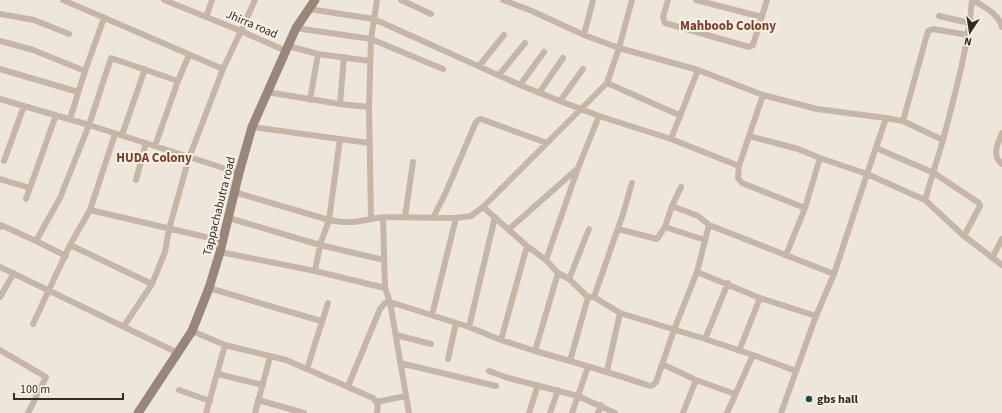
<svg xmlns="http://www.w3.org/2000/svg" width="1002" height="413" viewBox="0 0 1002 413" font-family="'Source Sans 3',sans-serif">
<rect width="100%" height="100%" fill="#efe6db"/>
<g fill="none" stroke-linecap="round" stroke-linejoin="round">
<!-- street -->
<path stroke="#c5b6a8" stroke-width="6" d="M63,0l160,69
M164,0l77,31 45,20
M401,0l30,14
M503,0l29,11 52,24 35,13 79,22 65,25 54,14 69,9
M668,0l-5,17 2,6 84,24 4,-2 14,-45
M696,0l66,17
M973,0c11,7 26,14 29,27
M309,9l65,10 146,66 40,16 39,15 72,23 68,27 10,-30 49,13 22,9 47,16 -33,100 -18,42 -35,97
M0,14l34,6 35,14
M939,16l31,7
M206,17l6,-17
M296,28l75,11 72,30
M584,35l9,-35
M0,41l33,9 52,21
M288,46l30,8 52,7
M479,66l25,-31
M0,69l78,23
M499,75l26,-32
M607,83l72,32
M520,85l24,-33
M267,92l73,12 29,3
M539,93l24,-35
M0,99l89,26 150,48
M310,100l8,-46
M560,101l23,-32
M340,104l4,-47
M886,118l17,3 40,19 -18,60 -58,-26z
M70,119l15,-48 19,-53
M903,121l25,-90 5,-2 35,6
M252,127l117,16
M1002,133c-4,10 -11,23 0,31
M115,134l-25,76 133,31
M122,135l23,-66
M749,136l14,-41
M671,139l27,-69
M943,140c12,-46 25,-92 29,-140
M155,146l23,-65 11,-26
M876,148l58,25 45,30 1,3 -16,30
M4,161l20,-55
M739,166l-1,12 4,5 63,25
M0,179l30,9
M136,180l10,-37
M681,187l-9,19 26,10 11,9 125,49
M234,192l95,28 13,2h12l29,-5 73,1 15,-2 12,-9 124,-124 12,-35 13,-48
M26,199l30,-84
M925,200l39,36 38,29
M483,207l44,39 19,14 12,13 11,6 19,18h6l26,16 85,26 48,16 -26,58
M383,217l2,71 5,14 19,111
M405,217l8,-55
M229,218l91,27 64,15
M433,218l13,-26 30,-70 2,-2 3,-1 66,24
M371,219l-2,-112 2,-68 6,-39
M0,227l1,-2 35,16
M665,227l40,13
M509,229l68,-60
M618,229l39,10 8,-12 7,-21
M70,245l82,39
M220,252l95,19 5,-26 9,-25 11,-81
M786,255l19,-47 15,-50
M66,256l-30,-15 24,-43 29,-73 22,-67 67,23
M992,258l10,-19
M546,260l32,-92 21,-52
M0,267l178,86
M315,271l70,17
M697,272l12,-47
M569,279l20,-50
M209,288l112,33
M0,297l14,-24
M594,297l29,-83 9,-31
M432,315l24,-97
M33,324l37,-79 20,-35
M124,326l28,-42 13,-32 4,-23 20,-71 34,-89 18,-38 14,-31
M469,327l26,-110
M192,331l33,14 61,15 21,9 66,29 5,6 -1,9
M396,335l35,9
M705,339l23,-56
M501,340l26,-94
M0,350l46,27 -18,36
M535,351c39,11 77,22 115,35l3,-1 3,-3 18,-52 23,-58 63,26 56,18
M739,351l21,-53
M753,355l43,16
M448,359l8,-36
M570,361l18,-64
M400,363l96,23
M662,364l34,16 39,14
M307,369l21,-66
M489,371l19,7 70,18 37,17
M607,371l13,-58
M218,374l45,11
M348,386l32,-77 5,-6 5,-1 79,25 32,13 34,11 23,-78
M179,390l31,11
M258,400l46,13
M376,402l30,-6
M206,413l19,-68
M255,413l15,-56
M529,413l9,-28
M550,413l8,-23
M572,413l16,-46
M598,413l3,-8
M683,413l13,-33"/>
<!-- secondary -->
<path stroke="#98867a" stroke-width="9" d="M138,413l54,-82 17,-43 11,-36 19,-79 13,-46 44,-99 19,-28"/>
</g>
<!-- markers -->
<circle fill="#224b50" stroke="#f7f0e6" stroke-width="1.5" cx="809" cy="399" r="4"/>
<g text-anchor="middle" stroke-width="4" stroke-linejoin="round" paint-order="stroke">
<!-- street labels -->
<g font-size="12" fill="#332b27" stroke="#f7f0e6">
<text transform="translate(252 24) rotate(23)" y="4">Jhirra road</text>
<text transform="translate(219 206) rotate(-76)" y="4">Tappachabutra road</text>
</g>
<!-- poi labels -->
<g font-size="12" font-weight="bold" fill="#332b27" stroke="#f7f0e6" text-anchor="start">
<text x="817" y="403">gbs hall</text>
</g>
<!-- neighbourhood labels -->
<g font-size="13" font-weight="bold" fill="#793f29" stroke="#f7f0e6">
<text x="728" y="30">Mahboob Colony</text>
<text x="154" y="162">HUDA Colony</text>
</g>
</g>
<!-- north arrow -->
<g transform="translate(970 32) rotate(192)" stroke="#f7f0e6" stroke-width="3" paint-order="stroke">
<path d="M0-3L7 15L0 10L-7 15Z" fill="#332b27"/>
<text y="-6" font-size="11" font-weight="bold" text-anchor="middle" fill="#332b27">N</text>
</g>
<!-- scale -->
<path d="M14 393v6h109v-6" fill="none" stroke="#332b27" stroke-width="2"/>
<text x="20" y="393" font-size="12" fill="#332b27" stroke="#f7f0e6" stroke-width="3" paint-order="stroke">100 m</text>
</svg>
